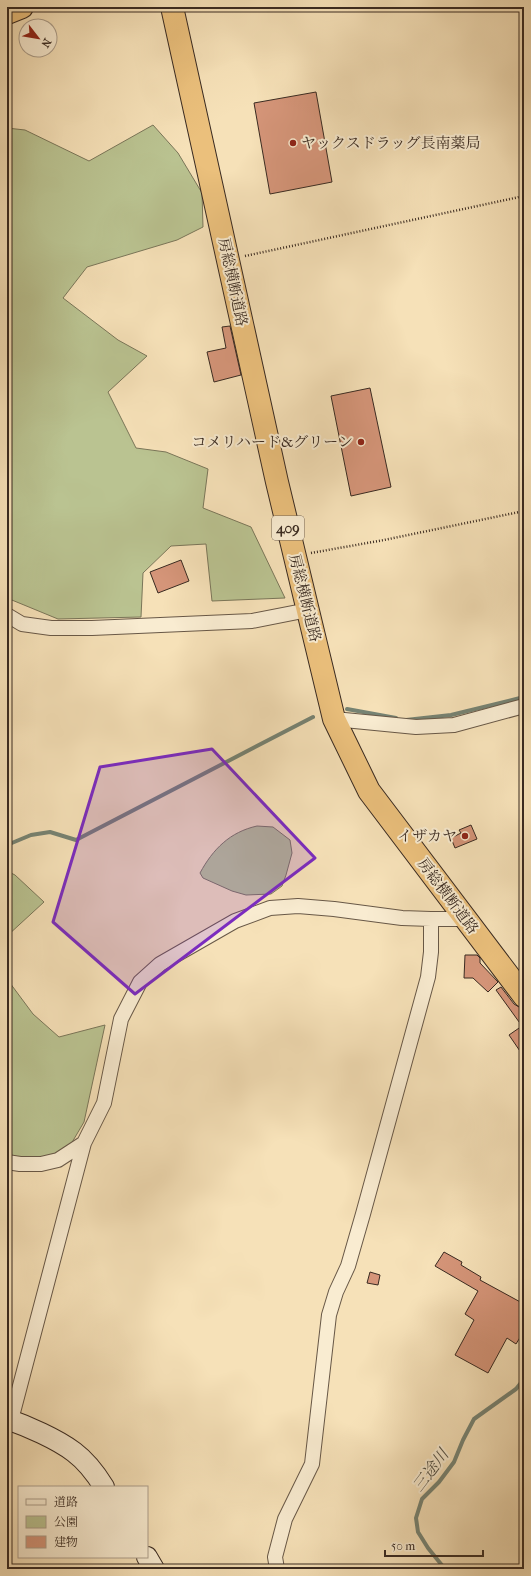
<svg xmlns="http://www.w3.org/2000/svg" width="531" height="1576" viewBox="0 0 531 1576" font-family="'IM FELL French Canon','Noto Serif JP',serif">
<rect width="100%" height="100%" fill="#f6e1b8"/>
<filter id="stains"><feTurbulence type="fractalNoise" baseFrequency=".005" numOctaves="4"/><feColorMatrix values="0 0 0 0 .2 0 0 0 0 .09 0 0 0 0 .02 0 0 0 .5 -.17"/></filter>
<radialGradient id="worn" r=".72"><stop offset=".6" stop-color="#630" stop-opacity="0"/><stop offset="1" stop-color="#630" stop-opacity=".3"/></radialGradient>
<!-- green -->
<path fill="#bac391" stroke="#7a7659" d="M153,125l25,28 24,40 1,34 -26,13 -90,27 -24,31 55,42 29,16 -39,36 28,56 30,4 42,17 -5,39 48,19 34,71 -73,3 -6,-57 -35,2 -28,27 -2,44 -83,2 -51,-21v-470l18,2 64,31z
M257,826l16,1 17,13 2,13 -6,22 -4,11 -11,8 -25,1 -14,-4 -29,-13 -3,-5c13,-24 30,-41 57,-47z
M7,871l8,4 29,27 -37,34z
M7,979l26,35 26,23 46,-12 -21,97 -23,39 -49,-5 -5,-2z"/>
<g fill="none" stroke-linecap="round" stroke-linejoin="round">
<!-- stream -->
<path stroke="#768373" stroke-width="4" d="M347,709l49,9
M406,720l45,-5 73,-18
M7,845l24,-10 19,-3 26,8 237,-123
M445,1569l-17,-21 -10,-16 -2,-14 6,-19 17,-17 15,-20 9,-22 11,-21 42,-30 8,-10"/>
</g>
<!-- building -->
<path fill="#d59579" stroke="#392a21" d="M316,92l16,90 -62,12 -16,-91z
M230,326l11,49 -27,7 -7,-30 19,-4 -4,-21z
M370,388l21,99 -40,9 -20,-100z
M181,560l8,21 -31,12 -8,-21z
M471,825l6,14 -22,9 -4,-10 10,-5 -2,-3z
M465,955h12l3,3v5l18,19 -10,10 -15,-14h-9z
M501,987l13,17 5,3 5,1v49l-15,-22 13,-9 -26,-36z
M444,1252l18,10 -1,3 20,12 -1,3 44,24v27l-8,13 -9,-6 -19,35 -33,-18 19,-35 -9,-6 13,-23 -43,-25z
M370,1272l10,3 -2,10 -11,-2z"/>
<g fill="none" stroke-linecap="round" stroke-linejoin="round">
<defs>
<path id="street" d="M7,615l15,9 29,4h41l160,-7 56,-11
M334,719l82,8 38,-2 70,-19
M7,1162l13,2h21l17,-4 26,-17 20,-40 17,-84 19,-37 20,-18 75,-43 35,-13 28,-2 36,3 68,9 29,1h33
M11,1420l73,-277
M277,1569l-2,-12 10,-38 27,-55 17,-149 7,-23 12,-26 15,-52 65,-237 3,-25v-33"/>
<path id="secondary" d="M7,1419c20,7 50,20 67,33 12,9 22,22 30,35
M147,1557l7,12"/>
<path id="highway" d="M172,7l105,475 57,237 35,72 155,205
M7,13l15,-6"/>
</defs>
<!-- street casing -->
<use href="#street" stroke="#685847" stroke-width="16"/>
<!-- secondary casing -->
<use href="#secondary" stroke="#392a21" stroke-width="22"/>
<!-- highway casing -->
<use href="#highway" stroke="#392a21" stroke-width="24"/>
<!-- path -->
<path stroke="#392a21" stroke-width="2.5" stroke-dasharray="1 2" stroke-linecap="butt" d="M245,256l279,-60
M311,553l73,-13 140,-29"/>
<!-- street -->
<use href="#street" stroke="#f9ecd1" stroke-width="14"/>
<!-- secondary -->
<use href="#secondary" stroke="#f9ecd1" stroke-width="20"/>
<!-- highway -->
<use href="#highway" stroke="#ebc07c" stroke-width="22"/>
</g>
<!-- marked area -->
<path fill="#7b2cbf" fill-opacity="0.2" stroke="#7b2cbf" stroke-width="3" stroke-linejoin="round" d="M212,749l103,109 -180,136 -82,-72 47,-155z"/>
<!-- markers -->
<g fill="#8f2418" stroke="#f9ecd1" stroke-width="1.5">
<circle cx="293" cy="143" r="4"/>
<circle cx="361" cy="442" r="4"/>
<circle cx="465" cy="836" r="4"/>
</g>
<g text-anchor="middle" stroke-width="4" stroke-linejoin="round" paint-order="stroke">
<!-- shield labels -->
<rect fill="#f9ecd1" stroke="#736456" stroke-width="1" x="272" y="516" width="32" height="24" rx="3"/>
<g font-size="14" font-weight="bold" fill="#392a21">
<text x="288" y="533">409</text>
</g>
<!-- poi labels -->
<g font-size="15" fill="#392a21" stroke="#f9ecd1" text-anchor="end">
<text x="301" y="148" text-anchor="start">ヤックスドラッグ長南薬局</text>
<text x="353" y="447">コメリハード&amp;グリーン</text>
<text x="457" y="841">イザカヤ</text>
</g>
<!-- street labels -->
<g font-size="15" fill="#392a21" stroke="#f9ecd1">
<text transform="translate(233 282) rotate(78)" y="5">房総横断道路</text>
<text transform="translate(305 598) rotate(76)" y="5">房総横断道路</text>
<text transform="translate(448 896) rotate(53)" y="5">房総横断道路</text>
</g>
<!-- water labels -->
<g font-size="16" font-style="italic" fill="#524f43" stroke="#f9ecd1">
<text transform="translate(430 1470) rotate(-53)" y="6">三途川</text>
</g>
</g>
<!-- margin -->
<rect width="531" height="1576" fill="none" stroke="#f6e1b8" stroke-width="24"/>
<rect x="8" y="8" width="515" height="1560" fill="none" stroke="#392a21" stroke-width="2"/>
<rect x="12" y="12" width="507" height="1552" fill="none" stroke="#392a21"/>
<!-- legend -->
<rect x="18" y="1486" width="130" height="72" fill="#f9ecd1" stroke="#ac9e8b"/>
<rect x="26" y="1499" width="20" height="6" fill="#f9ecd1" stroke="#ac9e8b"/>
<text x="54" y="1506" font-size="12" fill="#392a21">道路</text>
<rect x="26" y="1516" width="20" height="12" fill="#bac391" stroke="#ac9e8b"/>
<text x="54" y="1526" font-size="12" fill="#392a21">公園</text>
<rect x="26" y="1536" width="20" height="12" fill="#d59579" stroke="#ac9e8b"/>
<text x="54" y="1546" font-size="12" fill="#392a21">建物</text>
<!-- north arrow -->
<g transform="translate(38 38) rotate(121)"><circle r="19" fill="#f9ecd1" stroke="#ac9e8b"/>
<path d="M0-3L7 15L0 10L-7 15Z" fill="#8f2418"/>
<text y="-6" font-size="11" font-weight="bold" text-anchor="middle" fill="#392a21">N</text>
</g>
<!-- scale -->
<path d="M385 1550v6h98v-6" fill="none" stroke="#392a21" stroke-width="2"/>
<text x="391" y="1550" font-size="12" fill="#392a21" stroke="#f9ecd1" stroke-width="3" paint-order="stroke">50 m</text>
<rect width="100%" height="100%" filter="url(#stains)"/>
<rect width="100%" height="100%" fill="url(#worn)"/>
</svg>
